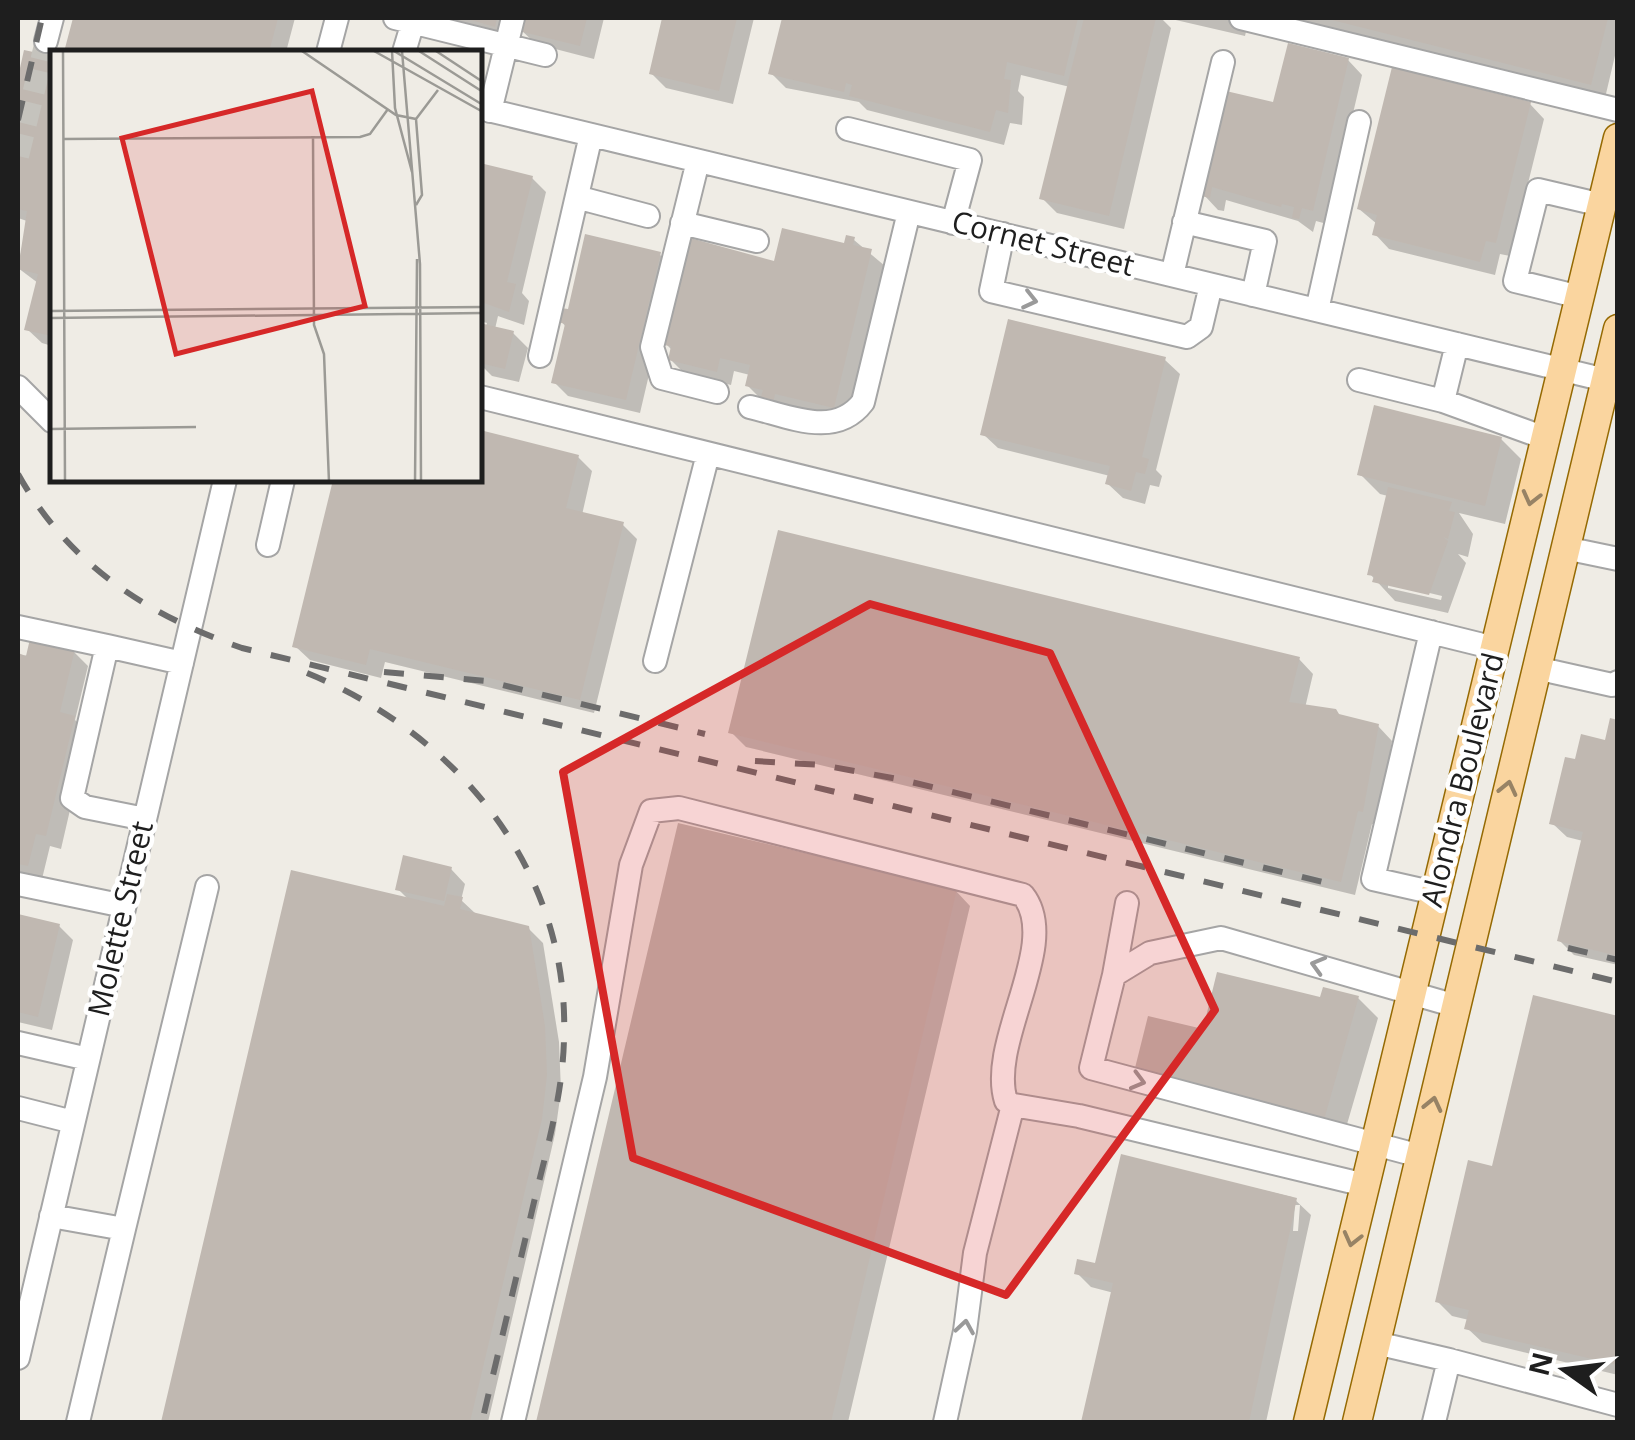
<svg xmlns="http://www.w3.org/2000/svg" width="1635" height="1440" viewBox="0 0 1635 1440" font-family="'Open Sans',sans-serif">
<rect width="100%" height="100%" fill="#efece5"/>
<!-- shadow -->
<path fill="#0003" fill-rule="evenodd" d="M75,18h220l-9,34h-219z
M434,18h80l-5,22z
M524,18h80l-10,41 -58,-15 -15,-14z
M665,18h89l-21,86 -67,-16 -14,-14z
M785,18h376l10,10 -47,201 -67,-16 -15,-15 28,-111 -49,-12 -3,16 6,6 -2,28 -12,-2 -6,22 -137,-35 -8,-8 -73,-14 -15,-15z
M1167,18h82l-4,18z
M1279,18h339v25l-13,55z
M26,53l26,6v287l-10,-3 -15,-14 11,-46 -20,-15 9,-47 -9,-3v-130z
M1348,60l14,15 -35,149 -11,-3 -3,11 -15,-11 -72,-21 -2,11 -6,-1 -14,-15 71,-90z
M1530,104l14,15 -34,137 -10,-2 -5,21 -106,-26 -14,-15 2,-10 -18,-15z
M480,166l52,12 14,14 -24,101 7,8 -5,24 -26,-9 -3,13 18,4 15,15 -9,34 -27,-6 -12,-12v-34l4,4 3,-11 -7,-2z
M854,240l31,26 -37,155 -86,-21 -15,-15 3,-10 -16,-4 -3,14 -46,-11 -14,-14 2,-9 -7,-7 110,-80 70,-18z
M659,254l15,14 -34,145 -72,-17 -14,-14 12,-55 -5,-6z
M1165,360l15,14 -24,96 6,6 -3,11 -9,-2 -5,19 -22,-6 -15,-14 2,-8 -112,-28 -15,-14z
M480,433l98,24 14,14 -10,44 41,10 14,14 -43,174 -209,-51 -4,16 -71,-18 -15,-14 41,-166h144z
M1501,439l20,20 -16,65 -46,-11 14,21 -5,23 -10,-3 8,9 -18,50 -53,-12 -25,-27 18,-78 -8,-2 -20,-20zM1388,583l54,13 -1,4 -53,-12z
M74,652l14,14 -13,54 13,12 -27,117 -11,-3 -8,33 -24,-6v-217z
M1299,659l14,15 -8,34 73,18 14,15 -15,84 -5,-1 -17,71 -609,-148 -15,-15z
M1618,722v243l-44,-10 -15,-15 24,-99 -16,-4 -15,-14 24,-61 30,-19z
M680,826l276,65 14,15 -122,516h-309z
M451,869l14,15 -4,16 15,14 52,14 15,15 16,99 2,49 -6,43 -67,288h-324l129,-549 116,27 -11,-11z
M18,916l41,10 14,14 -21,90 -34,-8z
M1358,998l20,20 -35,120 -139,-106 118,-32z
M1618,1018v357l-136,-33 -15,-14 2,-8 -17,-4 -15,-15 57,-132z
M1123,1157l169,40 19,18 -45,207h-183l31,-129 -23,-6 -14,-14 20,-7zM1295,1205h5l-2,26h-5z"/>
<!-- building -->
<path fill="#c0b8b1" d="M73,18h205l-9,34h-205z
M464,18h33l-2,9z
M522,18h65l-7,28 -61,-15z
M662,18h75l-18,73 -70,-17z
M782,18h296l-14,58 -57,-14 -3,17 7,1 -3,33 -12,-3 -6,22 -141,-36 3,-11 -6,-2 -2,9 -76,-18z
M1084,18h72l-47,198 -70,-17z
M1324,18h284l-17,67z
M1288,43l61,15 -36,153 -11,-3 -3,11 -7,-1 2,-11 -12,-3 -1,3 -69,-20 -2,11 -9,-2 25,-105 47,11z
M24,50l28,6v280l-28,-6 14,-56 -20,-5 9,-58 -9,-2v-132z
M1392,67l139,35 -35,141 -10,-2 -6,21 -108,-27 5,-20 -20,-6z
M480,163l53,13 -26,106 9,2 -7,28 -25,-9 -4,10z
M782,228l62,15 2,-8 9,2 -2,8 19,4 -38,159 -59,-14 -2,9 -13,-3 3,-10 -18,-4 5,-21 -30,-7 -3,14 -49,-12 3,-14 -8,-1 27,-107 84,23z
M585,234l76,18 -35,148 -75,-17 14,-59 -7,-2 3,-14 7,1z
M1008,319l158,38 -24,100 7,2 -4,15 -9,-2 -5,19 -26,-7 5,-18 -130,-31z
M484,324l30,7 -9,38 -25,-6z
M1374,405l128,32 -17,69 -128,-31z
M480,430l99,25 -13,53 58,14 -44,178 -210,-51 -4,16 -74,-18 41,-167h147z
M1388,487l64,15 -3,9 6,1 -7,27 -5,-2 5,4 -19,54 -57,-13 2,-6 -7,-1z
M778,530l522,127 -11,45 47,7 3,5 40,10 -16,88 -5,-1 -17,71 -613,-149z
M30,639l45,10 -15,63 15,4 -29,120 -10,-2 -8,32 -10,-2v-211l8,3z
M1610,718l8,2v236l-61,-15 26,-109 -34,-8 16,-67 10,2 6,-25 24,6z
M678,823l279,66 -126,533h-295z
M403,855l49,12 -8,34 -49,-11z
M291,870l153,36 3,-12 16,3 -3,12 69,17 16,100 2,49 -5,44 -72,303h-309z
M18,914l42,10 -22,93 -20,-5z
M1217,972l103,25 3,-10 36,9 -35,124 -190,-48 14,-56 55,13z
M1533,995l85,21v349l-154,-36 5,-19 -34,-8 33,-142 24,6z
M1121,1154l176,44 -48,224h-168l32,-139 -39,-9 3,-15 18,4z"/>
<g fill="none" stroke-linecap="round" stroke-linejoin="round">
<!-- minor-tunnel -->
<path stroke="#c5c3bd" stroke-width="22" stroke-dasharray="22 11" stroke-linecap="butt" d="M18,156l28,-115"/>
<defs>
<path id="minor" d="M395,18l150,37
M1241,18l377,92
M46,41l6,-23
M328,52l9,-34
M404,52l9,-30
M480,108l1138,275
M490,111l23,-93
M848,129l122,31 -17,63
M698,161l-46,186 10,31 55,14
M580,198l68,18
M1184,222l81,19 -12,54
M682,223l75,18
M1003,234l-12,57 196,46 14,-10 10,-42
M1172,275l51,-213
M1580,297l-65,-16 23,-91 64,15
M1317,310l42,-188
M1457,344l-14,57 102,37
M540,356l51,-221
M1359,380l84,21
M18,387l34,34
M480,397l1015,251
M750,407c39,9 85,32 113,-5l46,-190
M268,545l15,-65
M1565,548l53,11
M18,627l89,19 -35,152 13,9 60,12
M1431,632l-58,247 62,14
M107,646l75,17
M655,661l53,-207
M1536,668l76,17 6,-3
M18,884l106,22
M1114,975l13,-72
M18,1043l70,16
M18,1108l55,14
M1420,1156l-329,-88 23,-93 36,-22 71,-15 235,68
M51,1216l73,13 -46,193
M124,1229l83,-342
M1376,1343l73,17
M18,1358l207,-878
M513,1422l82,-345 36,-212 20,-54 28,-3 344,87c39,49 -36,146 -17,206l7,4
M945,1422l20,-91 10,-78 38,-148 66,11 286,69
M1434,1422l15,-62 169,45"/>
<path id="major" d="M1308,1422l310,-1284
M1357,1422l261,-1093"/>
</defs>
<!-- minor casing -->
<use href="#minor" stroke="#a5a5a5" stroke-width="26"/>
<!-- major casing -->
<use href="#major" stroke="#956a03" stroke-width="31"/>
<!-- minor -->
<use href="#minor" stroke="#fff" stroke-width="22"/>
<!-- major -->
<use href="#major" stroke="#fad59f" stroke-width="28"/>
<!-- rail -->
<path stroke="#6c6c6c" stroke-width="6" stroke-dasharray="20 20" stroke-linecap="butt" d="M18,120l24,-102
M18,474c50,90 129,141 224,174l1376,334
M384,672l102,9 219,53
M307,673c150,61 263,197 257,365 -1,56 -17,110 -30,164 -17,73 -35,147 -52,220
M755,761l67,4 81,15 424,103
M1568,948l50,12"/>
</g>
<!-- one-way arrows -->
<defs><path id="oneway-chevron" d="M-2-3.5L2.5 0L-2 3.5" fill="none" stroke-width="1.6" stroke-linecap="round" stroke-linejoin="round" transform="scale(2.5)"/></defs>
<g stroke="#9a9a9a">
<use href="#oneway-chevron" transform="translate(1030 300) rotate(13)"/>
<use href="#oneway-chevron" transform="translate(1318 965) rotate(-164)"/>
<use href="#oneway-chevron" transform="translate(1138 1081) rotate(15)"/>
<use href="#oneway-chevron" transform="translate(965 1327) rotate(-81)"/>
</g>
<g stroke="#978365">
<use href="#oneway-chevron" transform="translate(1531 498) rotate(104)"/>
<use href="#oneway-chevron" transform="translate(1508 788) rotate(-77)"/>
<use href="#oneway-chevron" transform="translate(1433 1104) rotate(-77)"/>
<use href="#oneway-chevron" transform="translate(1352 1239) rotate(104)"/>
</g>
<!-- marked area -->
<path fill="#d62828" fill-opacity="0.2" stroke="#d62828" stroke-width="8" stroke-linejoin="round" d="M870,604l180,49 165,357 -209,285 -373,-137 -70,-386z"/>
<g text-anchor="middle" stroke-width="9" stroke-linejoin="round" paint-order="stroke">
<!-- street labels -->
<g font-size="30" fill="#1e1e1e" stroke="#fff">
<text transform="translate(1043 244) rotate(14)" y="10">Cornet Street</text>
<text transform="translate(1463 780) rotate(-76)" y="10">Alondra Boulevard</text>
<text transform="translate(121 919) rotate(-77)" y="10">Molette Street</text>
</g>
</g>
<!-- overview -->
<g transform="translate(50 50)">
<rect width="432" height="432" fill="#efece5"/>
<path fill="none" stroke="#9b9a95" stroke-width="2.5" d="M13,1l2,431M252,1l94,64 20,4M324,1l109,61M342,1l3,57 17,64M344,1l89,54M352,1l18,213 1,218M369,1l64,41M386,1l47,31M366,69l6,76 -6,10M366,69l22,-29M263,86l1,189 10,29 5,128M13,89l297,-2 10,-3 18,-25M0,261l433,-4M0,268l433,-5M0,379l146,-2M365,432l2,-223"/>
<path fill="#d62828" fill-opacity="0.15" stroke="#d62828" stroke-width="5" d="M262,41l53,215 -189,48 -54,-216z"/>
<rect width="432" height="432" fill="none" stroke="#1e1e1e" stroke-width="5"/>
</g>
<!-- border -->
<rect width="1635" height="1440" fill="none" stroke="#1e1e1e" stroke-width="40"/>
<!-- north arrow -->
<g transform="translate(1565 1370) rotate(284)" stroke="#ffffff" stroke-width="8" paint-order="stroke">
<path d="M0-8L18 38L0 25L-18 38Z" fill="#1e1e1e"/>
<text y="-15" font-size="28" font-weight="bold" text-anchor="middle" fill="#1e1e1e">N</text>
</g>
</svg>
